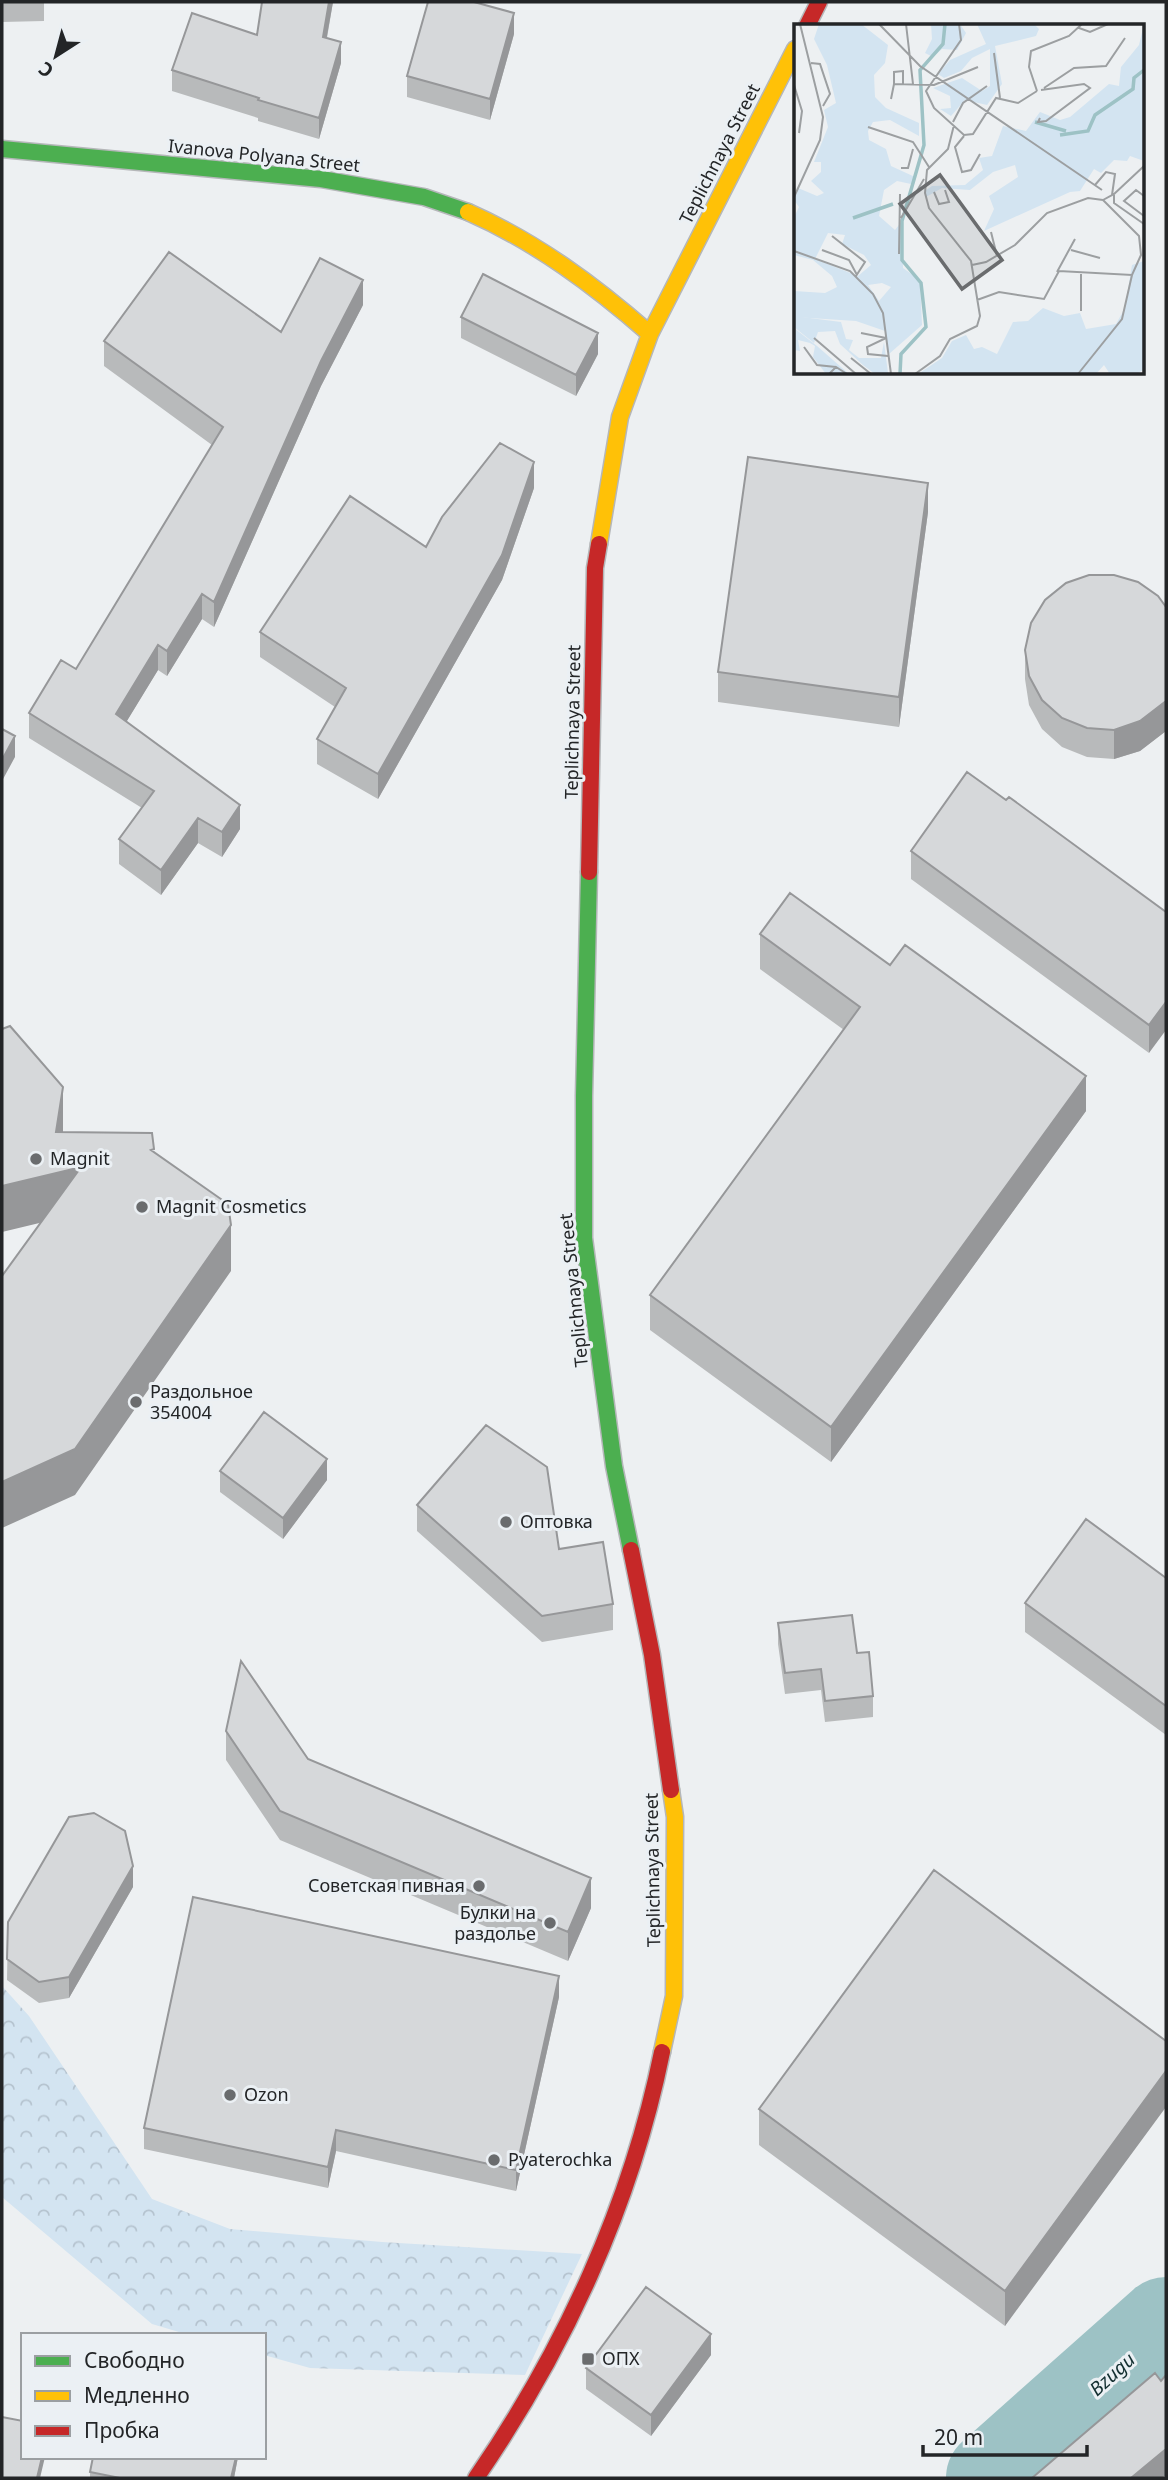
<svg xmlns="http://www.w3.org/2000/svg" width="1168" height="2480" viewBox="0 0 1168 2480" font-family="'Noto Sans',sans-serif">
<defs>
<pattern id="forest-crowns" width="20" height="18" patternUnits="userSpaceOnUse" patternTransform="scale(1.75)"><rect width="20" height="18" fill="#d3e4f1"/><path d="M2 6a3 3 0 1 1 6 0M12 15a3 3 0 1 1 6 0" fill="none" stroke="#b5c3cf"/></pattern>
</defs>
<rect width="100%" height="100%" fill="#edf0f2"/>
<!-- forest -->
<path fill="url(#forest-crowns)" d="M2,1986l27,30 123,183 78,30 152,13 200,12 -57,121 -215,-7 -46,-13v-20h-75l-37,-11 -150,-127z"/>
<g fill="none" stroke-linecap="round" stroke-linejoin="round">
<!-- river -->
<path stroke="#9dc2c5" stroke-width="98" d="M995,2478l171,-152"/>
<defs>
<path id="fast" d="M2,149l319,30 103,18 44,15
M589,872l-5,224v142l30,228 17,84"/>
<path id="slow" d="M468,212c68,30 126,73 182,122
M599,544l21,-127 30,-83 145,-285
M662,2052l12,-56 1,-179 -4,-27"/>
<path id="jam" d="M807,26l12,-24
M589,872l6,-304 4,-24
M631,1550l21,105 19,135
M476,2478c88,-128 155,-273 186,-426"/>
</defs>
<!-- fast casing -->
<use href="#fast" stroke="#b5b7b9" stroke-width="19"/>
<!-- slow casing -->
<use href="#slow" stroke="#b5b7b9" stroke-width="19"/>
<!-- jam casing -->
<use href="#jam" stroke="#b5b7b9" stroke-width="19"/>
<!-- fast -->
<use href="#fast" stroke="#4caf50" stroke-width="16"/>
<!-- slow -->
<use href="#slow" stroke="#ffc107" stroke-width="16"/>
<!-- jam -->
<use href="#jam" stroke="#c62828" stroke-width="16"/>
</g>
<!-- wall -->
<path fill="#b8babb" d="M2,2h42v19l-42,1z
M333,2l-6,36 14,25 -22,76 -61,-18v-3l-86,-27v-21z
M514,34l-24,86 -83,-23v-21z
M363,305l-42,81 -107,241 -12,-8 -35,57 -9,-6 -32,52 114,107 -18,28 -24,-14 -37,52 -42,-31v-25l23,-31 -113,-70v-25l47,-44 136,-224 -108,-79v-25l177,-9z
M461,317l137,37 -22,42 -115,-58z
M534,488l-32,92 -124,219 -61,-35v-25l18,-32 -75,-50v-25l166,-85z
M928,512l-29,215 -181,-25v-30z
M1166,607v124l-26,20 -26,8 -27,-2 -25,-10 -20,-18 -13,-24 -4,-26v-29z
M911,851l255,61 -17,141 -238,-174z
M760,934l326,177 -255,351 -181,-132v-35l194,-265 -84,-61z
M220,1471l107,9 -44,59 -63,-47z
M417,1505l142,44 54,55v26l-71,12 -125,-111z
M1166,1578v157l-141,-103v-29z
M778,1623l95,73v21l-48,5 -4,-32 -36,4 -7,-50z
M226,1731l82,28 283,149 -23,53 -288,-121 -54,-80z
M133,1887l-64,111 -30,5 -32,-23 1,-58z
M559,1997l-43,194 -180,-40 -8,37 -184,-39v-21z
M1166,2041l-161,285 -246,-181v-36z
M711,2355l-60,81 -65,-47v-21z
M93,2457h145l-4,21h-144v-6z"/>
<!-- shaded-wall -->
<path fill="#969799" d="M329,2h4l-10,56v-21z
M514,13v21l-24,86v-21z
M341,42v21l-22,76v-21z
M363,280v25l-42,81 -107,241v-25l107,-241z
M598,333v21l-22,42v-21z
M534,462v26l-32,92 -124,219v-25z
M928,483v29l-29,215v-30z
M202,594v25l-35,57v-25z
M158,645v25l-42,69v-25z
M1166,701v30l-26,20 -26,8v-29z
M15,736v21l-13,24v-21z
M240,805v24l-18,28v-25z
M198,818v25l-37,52v-25z
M1166,1002v28l-17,23v-28z
M1086,1076v35l-255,351v-35z
M63,1087v47l18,33v46l-79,19v-46l54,-54z
M231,1225v46l-156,224 -73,33v-46z
M327,1459v21l-44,59v-21z
M133,1866v21l-64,111v-21z
M591,1878v30l-23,53v-29z
M559,1976v21l-43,194v-21z
M1166,2071v36l-161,219v-35z
M336,2130v21l-8,37v-21z
M711,2334v21l-60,81v-21z
M1166,2449v26l-4,3h-31z
M42,2457h3l-5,21h-3z
M236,2457h2l-4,21h-3z"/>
<!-- building -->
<path fill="#d6d8da" stroke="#969799" stroke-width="2" d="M262,2h67l-6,35 18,5 -22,76 -61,-18 1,-2 -87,-28 20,-57 65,22z
M428,2h46l40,11 -24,86 -83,-23z
M169,252l112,80 39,-74 43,22 -42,81 -107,241 -12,-8 -35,57 -9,-6 -42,69 124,91 -18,27 -24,-14 -37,52 -42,-31 35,-48 -125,-78 32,-53 15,9 147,-242 -119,-86z
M483,274l115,59 -22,42 -115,-58z
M500,443l34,19 -32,93 -124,219 -61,-35 29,-51 -86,-56 90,-136 76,51 16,-30z
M748,457l180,26 -29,214 -181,-25z
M1089,575h25l24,7 20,14 8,11v94l-26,20 -26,9 -27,-2 -25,-10 -20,-18 -13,-24 -4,-26 6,-27 14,-23 21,-17z
M2,729l13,7 -13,24z
M967,772l39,28 3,-3 157,115v90l-17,23 -238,-174z
M790,893l100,72 15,-20 181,131 -255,351 -181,-132 210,-288 -100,-73z
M10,1026l53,61 -7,45 96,1 2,16 -3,1 77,54 3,21 -156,224 -73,33v-206l79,-109 -79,19v-157z
M264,1412l63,47 -44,59 -63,-47z
M486,1425l61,42 12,82 44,-7 10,62 -71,12 -125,-111z
M1086,1519l80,59v128l-141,-103z
M852,1615l5,38 12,-1 4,44 -48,5 -4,-32 -36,4 -7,-50z
M241,1661l67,98 283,119 -23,54 -288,-121 -54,-80z
M94,1813l31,18 8,35 -64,111 -30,5 -32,-23 1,-37 61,-105z
M934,1870l232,171v30l-161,220 -246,-182z
M193,1897l366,79 -43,194 -180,-40 -8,37 -184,-39z
M646,2287l65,47 -60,81 -65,-47z
M1155,2373l6,8 5,-6v74l-35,29h-99z
M2,2417l21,4v36h19l-5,21h-35z
M93,2457h143l-5,21h-111l-30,-6z"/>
<!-- markers -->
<g fill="#6a6c6e" stroke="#ebf0f4" stroke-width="2.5">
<circle cx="36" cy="1159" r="7"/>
<circle cx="142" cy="1207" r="7"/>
<circle cx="136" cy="1402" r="7"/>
<circle cx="506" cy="1522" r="7"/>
<circle cx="479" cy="1886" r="7"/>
<circle cx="550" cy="1923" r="7"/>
<circle cx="230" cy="2095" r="7"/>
<circle cx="494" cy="2160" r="7"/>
<rect x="581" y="2352" width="14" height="14" rx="3.5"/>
</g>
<g text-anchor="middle" stroke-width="6" stroke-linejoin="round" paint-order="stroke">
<!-- street labels -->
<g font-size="18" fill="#232527" stroke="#ebf0f4">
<text transform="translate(720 154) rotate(-63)" y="6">Teplichnaya Street</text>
<text transform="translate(264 156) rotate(6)" y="6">Ivanova Polyana Street</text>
<text transform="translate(573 722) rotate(-89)" y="6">Teplichnaya Street</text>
<text transform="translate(574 1290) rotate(-96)" y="6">Teplichnaya Street</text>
<text transform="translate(653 1870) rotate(-91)" y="6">Teplichnaya Street</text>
</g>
<!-- poi labels -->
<g font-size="18" fill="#232527" stroke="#ebf0f4" text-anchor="start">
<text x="50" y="1165">Magnit</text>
<text x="156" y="1213">Magnit Cosmetics</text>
<text x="150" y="1398">Раздольное<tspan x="150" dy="21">354004</tspan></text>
<text x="520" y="1528">Оптовка</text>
<text x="465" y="1892" text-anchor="end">Советская пивная</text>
<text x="536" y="1919" text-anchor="end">Булки на<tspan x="536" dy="21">раздолье</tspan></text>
<text x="244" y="2101">Ozon</text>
<text x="508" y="2166">Pyaterochka</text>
<text x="602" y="2365">ОПХ</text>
</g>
<!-- water labels -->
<g font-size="19" font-style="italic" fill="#132f31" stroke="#ebf0f4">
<text transform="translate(1112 2374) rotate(-42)" y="7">Bzugu</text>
</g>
</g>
<!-- overview -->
<g transform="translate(794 24)">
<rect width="350" height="350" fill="#edf0f2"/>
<path d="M0,292l47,6 5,17 7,1 -4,10 10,8h22l3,-16 4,31 -13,1 -12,-9 -23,-21 -5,-13 -17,1 -4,11 -20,-16z" fill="#d3e4f1"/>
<path d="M25,0h42l27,21 -3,18 -11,12 1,22 11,11 33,15v13l-29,-16 -17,2 -5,9 1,9 17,9 5,17 24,11 -4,7 -14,-3 -13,9 -5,26 16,14 7,-9 1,47 17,12 2,45 -33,29 -4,-23 -29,-10 -62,-4v-26l31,2 12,-6 -5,-11 -19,-16 -19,-5v-38l5,-10 -5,-7 4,-12 19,8 7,-3 -13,-12 10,-9v-10h-7l14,-35 -4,-17 12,-7 -9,-38 -13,-26zM34,209l17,2 -3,9 22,11 7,10 -13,11 -43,-17zM88,259l9,4 -12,14 -11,-16zM137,0h29l6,9 -9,17 -15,-1 -9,8 -8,-4 7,-14zM183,0h57l5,5 -3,7 -41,10 7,38 -15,21 -22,-5 -14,16 -11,-7 11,-1 -1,-12 -17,-8 29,-10 20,13 8,-5v-37l-18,9 -11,13 -17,7 -6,-4 12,-14 36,-16zM350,0v137l-14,-5 -3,5 -13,-1 -13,13 -7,-4 -14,22 -10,1 -86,39 10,-22 -5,-13 29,-19 -3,-12 -22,7 -23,18 -28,-2 -16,9 -1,-6 7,-5 33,-1 18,-15 -4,-12 13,-2 11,-30 23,5 14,-19 20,8 10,-3 39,-33 10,2 2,-19 18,-22zM350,237v108l-7,5h-27l-6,-9 -8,9h-178l24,-16 10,-17 14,-6 8,14 8,-2 15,7 16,-32 15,-1 15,-13 21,8 16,-3 6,16 30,-5 9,-16 7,-43zM0,304l23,18 32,28h-23l-13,-17 2,-11 -5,-3 -12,-3 2,11 -6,-1z" fill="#d3e4f1" fill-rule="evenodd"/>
<path fill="none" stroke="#9dc2c5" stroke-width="3.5" d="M241,98l31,9M266,111l28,-4 7,-16 38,-26 1,-11 10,-8M59,194l40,-14M106,350l1,-20 25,-27 -5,-44 -19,-23v-39l22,-76 -4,-75 23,-26 2,-20"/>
<path fill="none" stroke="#9c9fa1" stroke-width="2" d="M85,0l41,42 182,124M112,0l7,60M165,0l2,16 -35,51 8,17 30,27 9,-1 23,-36 22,5 19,-12M285,4l11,4 18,-8M200,29l6,45M17,39l9,1 10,30 -7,12M100,60v-12l9,-1v13M0,61l8,26 -3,22M250,64l30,-20 32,-2 19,-28M243,67l-8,-24 2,-16 38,-15 13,-12M97,75l3,-15 40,1 44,-18M246,94l-2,4 8,-1 44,-33 -6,-4 -43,6M159,98l10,-19 24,-17M74,103l45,15 16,25M170,112l-9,11 7,25 9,-2 9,-16M107,144h7l5,-19M301,161l11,-13 9,2 -3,21 -9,5M140,168l5,12 10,-2 -4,-12M319,171l31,-29M320,171v8l30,21M350,172l-8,-6 -12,11 20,15M0,173l26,-57 3,-23 -23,-93M107,194l23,-39M197,208l6,24M38,212l33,26 -9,14M28,226l27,10 8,15M277,226l29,8M0,227l56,20 23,23 10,19 8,61M105,230l1,-60M178,241l14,-3 29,-17 32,-32 41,-15 15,2M263,248l18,-33M183,276l22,-8 45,7 15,-28 73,4 9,-20 -2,-19 -36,-36M287,287v-37M67,309l25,5M20,314l42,36M92,314l-19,9 1,7 20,2M10,323l13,18 19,2M57,334l20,16M35,350l7,-7 11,7M121,350l25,-18 10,-17 27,-13 3,-10 -9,-55 -42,-53 -4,-15 2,-23 21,-21 6,-24M284,350l44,-55 10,-44"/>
<path fill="#6a6c6e" fill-opacity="0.15" stroke="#6a6c6e" stroke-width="3.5" d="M146,151l62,85 -40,29 -62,-85z"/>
<rect width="350" height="350" fill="none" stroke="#232527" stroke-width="3.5"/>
</g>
<!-- border -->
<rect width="1168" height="2480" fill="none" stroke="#232527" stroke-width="7"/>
<!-- legend -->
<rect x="21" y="2333" width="245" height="126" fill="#ebf0f4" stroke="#9b9fa2" stroke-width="2"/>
<rect x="35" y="2356" width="35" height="10" fill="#4caf50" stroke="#9b9fa2" stroke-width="2"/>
<text x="84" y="2368" font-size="21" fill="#232527">Свободно</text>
<rect x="35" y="2391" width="35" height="10" fill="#ffc107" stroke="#9b9fa2" stroke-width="2"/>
<text x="84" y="2403" font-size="21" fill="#232527">Медленно</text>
<rect x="35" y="2426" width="35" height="10" fill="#c62828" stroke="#9b9fa2" stroke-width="2"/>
<text x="84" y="2438" font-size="21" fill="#232527">Пробка</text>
<!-- north arrow -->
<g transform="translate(56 56) rotate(216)" stroke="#ebf0f4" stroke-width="5" paint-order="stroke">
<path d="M0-5L12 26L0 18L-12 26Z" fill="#232527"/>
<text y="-10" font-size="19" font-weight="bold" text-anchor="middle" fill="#232527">С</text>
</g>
<!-- scale -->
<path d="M923 2445v10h164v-10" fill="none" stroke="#232527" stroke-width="3.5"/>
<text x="934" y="2445" font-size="21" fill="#232527" stroke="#ebf0f4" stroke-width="5" paint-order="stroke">20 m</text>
</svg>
